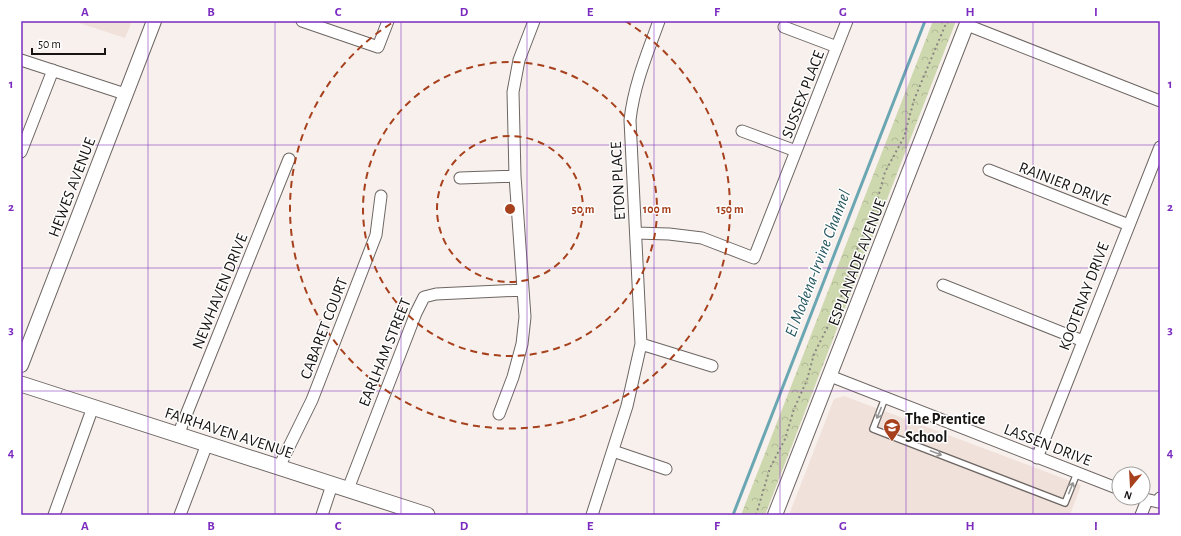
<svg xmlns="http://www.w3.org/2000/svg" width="1181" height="536" viewBox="0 0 1181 536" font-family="'Alegreya Sans',sans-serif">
<defs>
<pattern id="park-crowns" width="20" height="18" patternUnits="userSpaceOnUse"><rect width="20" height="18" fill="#ced8af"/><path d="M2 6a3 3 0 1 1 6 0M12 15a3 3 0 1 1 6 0" fill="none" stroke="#b0b896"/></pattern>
</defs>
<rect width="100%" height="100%" fill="#f7f0ec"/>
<!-- built -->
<path fill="#f0e1da" d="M73,21h59l-7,17z
M844,396l237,89 -11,30h-281l45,-116z"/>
<!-- park -->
<path fill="url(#park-crowns)" d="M933,21h23l-191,494h-24z"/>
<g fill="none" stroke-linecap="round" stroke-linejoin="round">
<!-- stream -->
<path stroke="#6ba7b3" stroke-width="3" d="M733,515l192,-494"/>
<defs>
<path id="service" d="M885,398l-12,31 192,74 12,-30"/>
<path id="minor" d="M302,21l76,26 10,-26
M967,25l193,76
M784,27l53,20
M21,60l104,34
M742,131l54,20
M21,152l32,-82
M989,170l140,55
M460,178l55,-2
M636,233l33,1 33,4 52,20 93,-237
M943,285l140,56
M641,344l71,22
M830,376l289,113
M499,414l14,-37 9,-33 3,-27 -10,-141 -2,-84 6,-32 15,-39
M178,435l111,-276
M613,451l53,18
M1037,458l123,-311
M279,467l33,-67 64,-165 5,-39
M348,489l68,-176 8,-16 12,-3 87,-4
M1141,498l17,4 2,-4
M54,515l39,-108
M180,515l27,-71
M322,515l10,-30
M592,515l35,-109 14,-62 -11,-224c4,-35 17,-66 29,-99
M1141,515l6,-15"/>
<path id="tertiary" d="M21,365l133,-344
M775,515l193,-494"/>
<path id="secondary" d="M21,384l406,131"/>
</defs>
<!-- service casing -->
<use href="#service" stroke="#6d6663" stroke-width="8"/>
<!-- minor casing -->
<use href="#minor" stroke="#6d6663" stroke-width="13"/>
<!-- tertiary casing -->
<use href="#tertiary" stroke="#6d6663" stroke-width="16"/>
<!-- secondary casing -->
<use href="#secondary" stroke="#6d6663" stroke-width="17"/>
<!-- path -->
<path stroke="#8b8684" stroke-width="2" stroke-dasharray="2 3" stroke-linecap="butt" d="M756,515l14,-47 15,-29 9,-30 13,-29 7,-26 25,-50 13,-42 25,-61 8,-29 19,-35 10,-37 33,-79"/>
<!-- service -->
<use href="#service" stroke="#fff" stroke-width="5.5"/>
<!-- minor -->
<use href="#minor" stroke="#fff" stroke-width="11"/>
<!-- tertiary -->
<use href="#tertiary" stroke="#fff" stroke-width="14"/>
<!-- secondary -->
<use href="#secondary" stroke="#fff" stroke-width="15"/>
</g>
<!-- one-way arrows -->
<defs><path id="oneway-shaft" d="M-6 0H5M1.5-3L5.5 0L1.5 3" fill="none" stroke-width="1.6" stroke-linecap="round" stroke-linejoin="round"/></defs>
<g stroke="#969594">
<use href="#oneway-shaft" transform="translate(879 413) rotate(112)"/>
<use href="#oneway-shaft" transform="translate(936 453) rotate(21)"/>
<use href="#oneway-shaft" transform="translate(1071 488) rotate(-68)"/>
</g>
<!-- grid -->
<path fill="none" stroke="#7b2cbf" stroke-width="1" stroke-opacity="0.55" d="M148,21v494M275,21v494M401,21v494M527,21v494M654,21v494M780,21v494M906,21v494M1033,21v494M21,145h1139M21,268h1139M21,391h1139"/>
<!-- distance rings -->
<g fill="none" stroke="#a7401d" stroke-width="2" stroke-dasharray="7 5">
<circle cx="510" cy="209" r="73"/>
<circle cx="510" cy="209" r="147"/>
<path d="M625 21A220 220 0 1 1 395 21"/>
</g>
<!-- icons -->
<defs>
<symbol id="school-pin" viewBox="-11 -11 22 30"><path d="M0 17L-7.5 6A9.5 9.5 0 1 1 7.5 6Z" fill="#a7401d" stroke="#fff"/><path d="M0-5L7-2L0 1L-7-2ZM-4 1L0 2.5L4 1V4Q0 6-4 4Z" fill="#fff"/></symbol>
</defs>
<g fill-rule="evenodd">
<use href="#school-pin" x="882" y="417" width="20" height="27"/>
</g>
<g text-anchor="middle" stroke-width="3" stroke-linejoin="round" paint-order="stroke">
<!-- street labels -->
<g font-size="16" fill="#161312" stroke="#fff">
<text transform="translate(802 94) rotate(-69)" y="6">SUSSEX PLACE</text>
<text transform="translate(617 181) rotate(-93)" y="6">ETON PLACE</text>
<text transform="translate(1065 183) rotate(21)" y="6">RAINIER DRIVE</text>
<text transform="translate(71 187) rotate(-69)" y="6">HEWES AVENUE</text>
<text transform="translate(856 262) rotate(-69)" y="6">ESPLANADE AVENUE</text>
<text transform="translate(219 291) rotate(-68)" y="6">NEWHAVEN DRIVE</text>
<text transform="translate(1083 296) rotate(-69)" y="6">KOOTENAY DRIVE</text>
<text transform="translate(323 328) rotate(-69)" y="6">CABARET COURT</text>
<text transform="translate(384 352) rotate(-68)" y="6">EARLHAM STREET</text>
<text transform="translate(229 432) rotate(18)" y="6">FAIRHAVEN AVENUE</text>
<text transform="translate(1048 444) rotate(21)" y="6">LASSEN DRIVE</text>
</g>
<!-- poi labels -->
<g font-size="16" font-weight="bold" fill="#161312" stroke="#fff" text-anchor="start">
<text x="905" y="424">The Prentice<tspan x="905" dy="18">School</tspan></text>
</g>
<!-- water labels -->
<g font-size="17" font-style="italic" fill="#21555e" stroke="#fff">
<text transform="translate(817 263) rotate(-69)" y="6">El Modena-Irvine Channel</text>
</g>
</g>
<circle cx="510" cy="209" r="6" fill="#a7401d" stroke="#fff" stroke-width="2"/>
<g font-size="12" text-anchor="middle" font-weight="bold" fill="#a7401d" stroke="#fff" stroke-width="3" stroke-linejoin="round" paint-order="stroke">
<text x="583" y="213">50 m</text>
<text x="657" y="213">100 m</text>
<text x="730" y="213">150 m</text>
</g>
<!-- border -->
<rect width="1181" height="536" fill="none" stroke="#ffffff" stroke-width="44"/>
<!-- north arrow -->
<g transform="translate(1131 486) rotate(198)"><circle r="19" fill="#ffffff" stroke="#a2a1a0"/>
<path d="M0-3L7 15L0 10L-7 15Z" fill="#a7401d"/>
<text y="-6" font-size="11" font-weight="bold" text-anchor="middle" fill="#161312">N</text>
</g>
<!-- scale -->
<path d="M32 48v6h73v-6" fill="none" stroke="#161312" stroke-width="2"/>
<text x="38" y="48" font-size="12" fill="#161312" stroke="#ffffff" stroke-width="3" paint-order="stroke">50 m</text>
<rect x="22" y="22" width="1137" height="492" fill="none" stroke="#7b2cbf" stroke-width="1.5"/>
<g font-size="13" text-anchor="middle" font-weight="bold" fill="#7b2cbf">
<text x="85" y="16">A</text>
<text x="211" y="16">B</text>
<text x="338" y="16">C</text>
<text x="464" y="16">D</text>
<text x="590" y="16">E</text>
<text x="717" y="16">F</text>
<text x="843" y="16">G</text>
<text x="970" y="16">H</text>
<text x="1096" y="16">I</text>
<text x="11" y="88">1</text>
<text x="1170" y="88">1</text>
<text x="11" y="211">2</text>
<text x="1170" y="211">2</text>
<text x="11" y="334">3</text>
<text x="1170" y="334">3</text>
<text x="11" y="457">4</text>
<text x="1170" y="457">4</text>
<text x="85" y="530">A</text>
<text x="211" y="530">B</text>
<text x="338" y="530">C</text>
<text x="464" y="530">D</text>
<text x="590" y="530">E</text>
<text x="717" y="530">F</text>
<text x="843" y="530">G</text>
<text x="970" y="530">H</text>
<text x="1096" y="530">I</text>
</g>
</svg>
